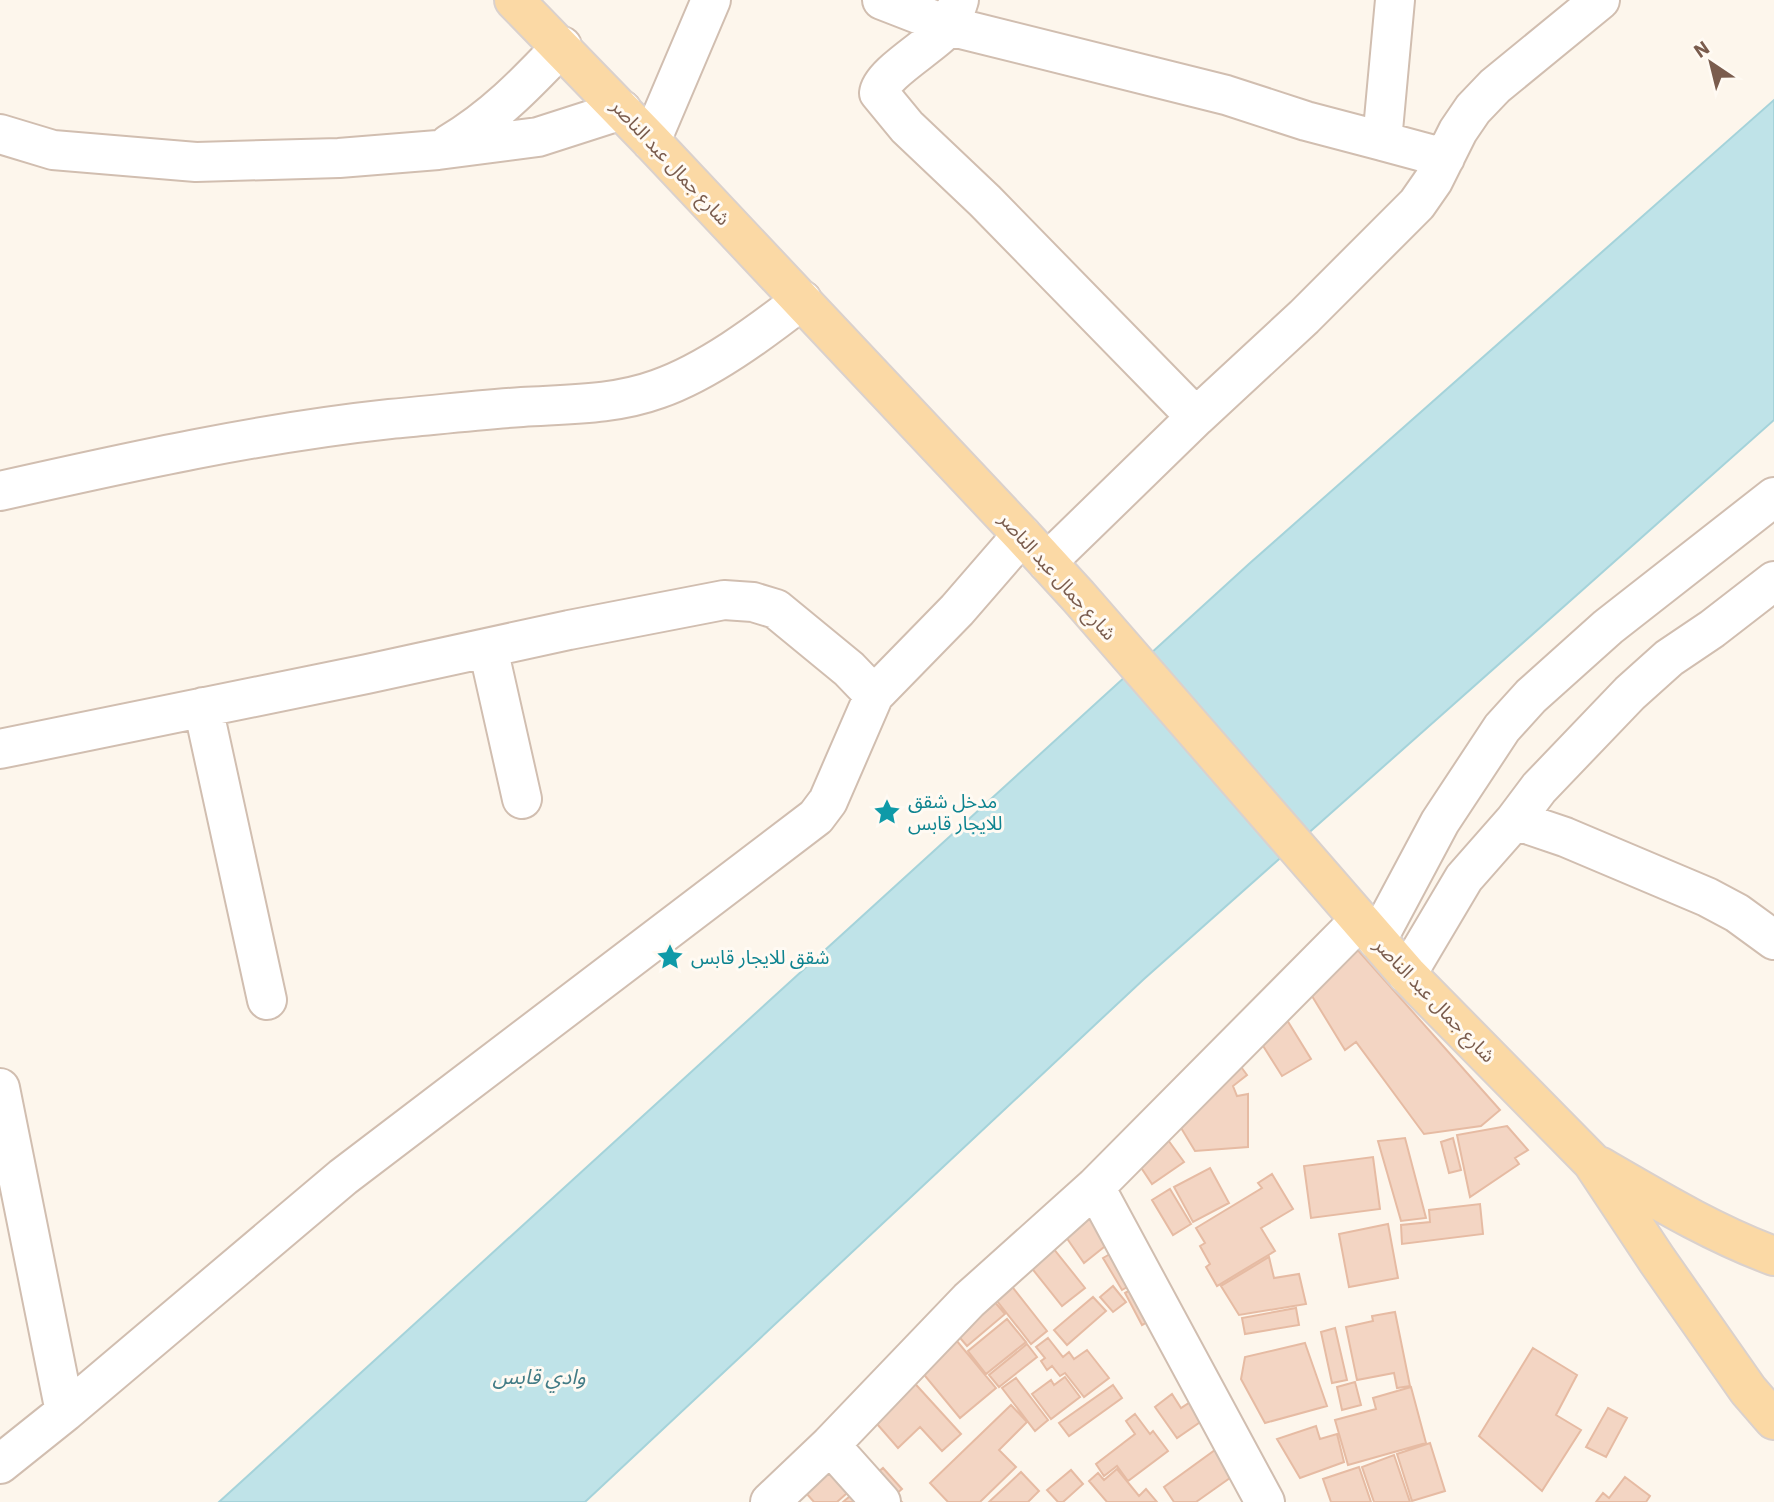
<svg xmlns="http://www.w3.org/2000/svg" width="1774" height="1502" viewBox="0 0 1774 1502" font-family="'IBM Plex Sans','Noto Sans Arabic',sans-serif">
<rect width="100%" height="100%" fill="#fdf6ec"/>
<!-- water -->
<path fill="#bfe3e8" stroke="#a5d3da" stroke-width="2" d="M1774,100v320l-630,559 -559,523h-366l1031,-939z"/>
<!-- building -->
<path fill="#f3d5c3" stroke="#e6bba3" stroke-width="2" d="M1355,947l145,163 -19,16 -57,8 -68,-92 -11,8 -41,-67z
M1279,1007l32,52 -29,17 -32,-51z
M1236,1060l11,15 -14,11 4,10 11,-2v53l-53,4 -26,-43z
M1507,1126l21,24 -13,8 4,6 -49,33 -13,-62z
M1163,1133l21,29 -32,22 -20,-30z
M1405,1138l21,80 -25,3 -23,-80z
M1453,1138l8,32 -12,3 -8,-31z
M1373,1157l7,52 -69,9 -7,-52z
M1210,1168l19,35 -36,19 -19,-35z
M1272,1174l21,35 -32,19 14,23 -58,35 -11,-19 4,-3 -10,-18 5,-3 -9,-15 66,-40 -4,-5z
M1170,1189l21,35 -18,11 -21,-35z
M1096,1192l23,43 -35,28 -27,-39z
M1480,1204l3,30 -81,10 -1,-19 29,-3 -1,-12z
M1388,1224l10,54 -49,9 -10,-53z
M1037,1228l48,60 -23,18 -48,-60z
M1124,1246l19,32 -21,12 -19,-32z
M1269,1257l5,21 25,-4 7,30 -67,11 -18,-29z
M1006,1279l41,52 -16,13 -41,-52z
M1145,1282l16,32 -19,11 -17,-32z
M1113,1286l13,16 -13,10 -13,-15z
M982,1287l23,27 -38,32 -23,-27z
M1093,1297l13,14 -39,34 -13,-15z
M1296,1308l3,17 -54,9 -3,-16z
M1395,1312l15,74 -13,2 -3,-15 -37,7 -11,-53 27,-6 -1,-5z
M937,1317l59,71 -36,30 -59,-71z
M1007,1319l19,23 -40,32 -18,-23z
M1335,1328l12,52 -15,3 -11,-51z
M1048,1338l15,19 6,-5 5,7 13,-9 22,28 -25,19 -19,-24 -5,3 -8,-10 -5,4 -6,-9 4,-3 -9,-11z
M1305,1343l22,63 -62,17 -24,-44 4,-22z
M1027,1344l10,13 -38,30 -10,-12z
M1533,1348l44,27 -21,40 25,15 -39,61 -63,-55z
M898,1365l63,69 -19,17 -22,-24 -22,21 -41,-47z
M1065,1377l15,20 -29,22 -19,-25 19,-14 3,5z
M1016,1378l32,42 -13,11 -33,-43z
M1355,1382l6,23 -19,5 -5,-23z
M1113,1385l9,13 -53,38 -10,-13z
M1411,1387l15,56 -78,22 -13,-45 41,-11 -3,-11z
M1210,1389l12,18 -45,31 -22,-31 17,-13 9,14z
M1011,1405l16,17 -28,28 17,17 -36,35h-32l-18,-19z
M1608,1408l19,10 -21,39 -20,-10z
M1135,1414l15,20 3,-3 15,20 -40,30 -11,-15 -13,10 -8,-12 39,-30 -9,-13z
M844,1421l18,19 -18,15 20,23 -27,24h-23l-16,-18z
M1316,1426l4,13 17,-5 7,28 -44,16 -23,-39z
M1226,1442l18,26 -48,34h-22l-10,-15z
M1430,1443l15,48 -33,10 -15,-47z
M1394,1455l16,47h-36l-12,-35z
M1359,1467l12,35h-40l-8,-23z
M883,1468l19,21 -7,6 7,7h-59z
M1117,1469l22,27 7,-7 11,13h-50l-18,-21 9,-8 6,7z
M1071,1470l12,14 -20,18h-5l-11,-12z
M1021,1472l18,19 -11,11h-39z
M1625,1477l25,19 -4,6h-50l7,-9 6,5z"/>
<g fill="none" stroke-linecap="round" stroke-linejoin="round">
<defs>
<path id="minor" d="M882,0l67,26 277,69 80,26 76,20
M959,0c-3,8 -5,19 -10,25 -12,18 -68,48 -70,68l28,34 78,74 211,216
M1395,0l-13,141 63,17
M0,134l53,16 143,12 143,-4 99,-8 100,-13 84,-27
M651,141l60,-141
M449,144c44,-26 77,-60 113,-98
M0,491c129,-29 259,-58 390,-72 44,-4 89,-9 132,-12 47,-3 92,-2 136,-18 49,-17 103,-57 144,-89
M1047,562l149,-145 108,-100 113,-113 16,-23 25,-50 15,-22 22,-23 105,-86
M488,648l34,151
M203,707l64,293
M0,749l367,-75 202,-44 155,-30 29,2 23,7 73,60 25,26 83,-85 65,-75
M1515,820l24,-32 91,-95 39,-35 43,-29 62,-48
M1377,940l63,-118 62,-94 29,-32 77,-69 166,-130
M1407,974l57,-96 51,-58 50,17 142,60 30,16 37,27
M0,1088l65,324
M1095,1187l170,315
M830,1445l51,57
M0,1464l65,-52 278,-235 473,-360 12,-16 46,-106
M770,1502l60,-57 139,-145 126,-113 265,-267"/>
<path id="major" d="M514,0l137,141 371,394 56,61 329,378 185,188 65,98 91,130 26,30
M1599,1166c57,33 113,67 175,90"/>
</defs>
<!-- minor casing -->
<use href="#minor" stroke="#d1beb0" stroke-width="42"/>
<!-- major casing -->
<use href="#major" stroke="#dad1cd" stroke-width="42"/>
<!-- minor -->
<use href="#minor" stroke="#fff" stroke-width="38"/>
<!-- major -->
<use href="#major" stroke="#fbd9a5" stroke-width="38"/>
</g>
<!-- icons -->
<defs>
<symbol id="sight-bare" viewBox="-9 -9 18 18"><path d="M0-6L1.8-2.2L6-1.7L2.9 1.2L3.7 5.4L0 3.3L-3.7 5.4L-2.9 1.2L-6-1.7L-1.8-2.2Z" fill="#0f9aa8" stroke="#fffaf3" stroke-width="2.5" paint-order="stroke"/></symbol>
</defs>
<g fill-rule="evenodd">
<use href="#sight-bare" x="868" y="793" width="38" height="38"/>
<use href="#sight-bare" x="651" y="938" width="38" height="38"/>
</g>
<g text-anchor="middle" stroke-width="6" stroke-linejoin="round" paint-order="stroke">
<!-- street labels -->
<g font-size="19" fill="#7a5c4d" stroke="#fffaf3">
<text transform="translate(671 162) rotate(47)" y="7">شارع جمال عبد الناصر</text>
<text transform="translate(1058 576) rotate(48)" y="7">شارع جمال عبد الناصر</text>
<text transform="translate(1435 1000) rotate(46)" y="7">شارع جمال عبد الناصر</text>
</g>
<!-- culture labels -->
<g font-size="19" fill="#0d838f" stroke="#fffaf3" text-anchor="start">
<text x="908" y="808">مدخل شقق<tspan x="908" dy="22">للايجار قابس</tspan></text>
<text x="691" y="964">شقق للايجار قابس</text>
</g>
<!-- water labels -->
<g font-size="21" font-style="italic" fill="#437c86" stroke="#fffaf3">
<text x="539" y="1384">وادي قابس</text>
</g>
</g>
<!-- north arrow -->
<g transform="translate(1711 63) rotate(325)" stroke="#fffaf3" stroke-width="5" paint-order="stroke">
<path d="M0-5L12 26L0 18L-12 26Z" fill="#7a5c4d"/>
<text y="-10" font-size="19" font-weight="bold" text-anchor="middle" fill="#7a5c4d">N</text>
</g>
</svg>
